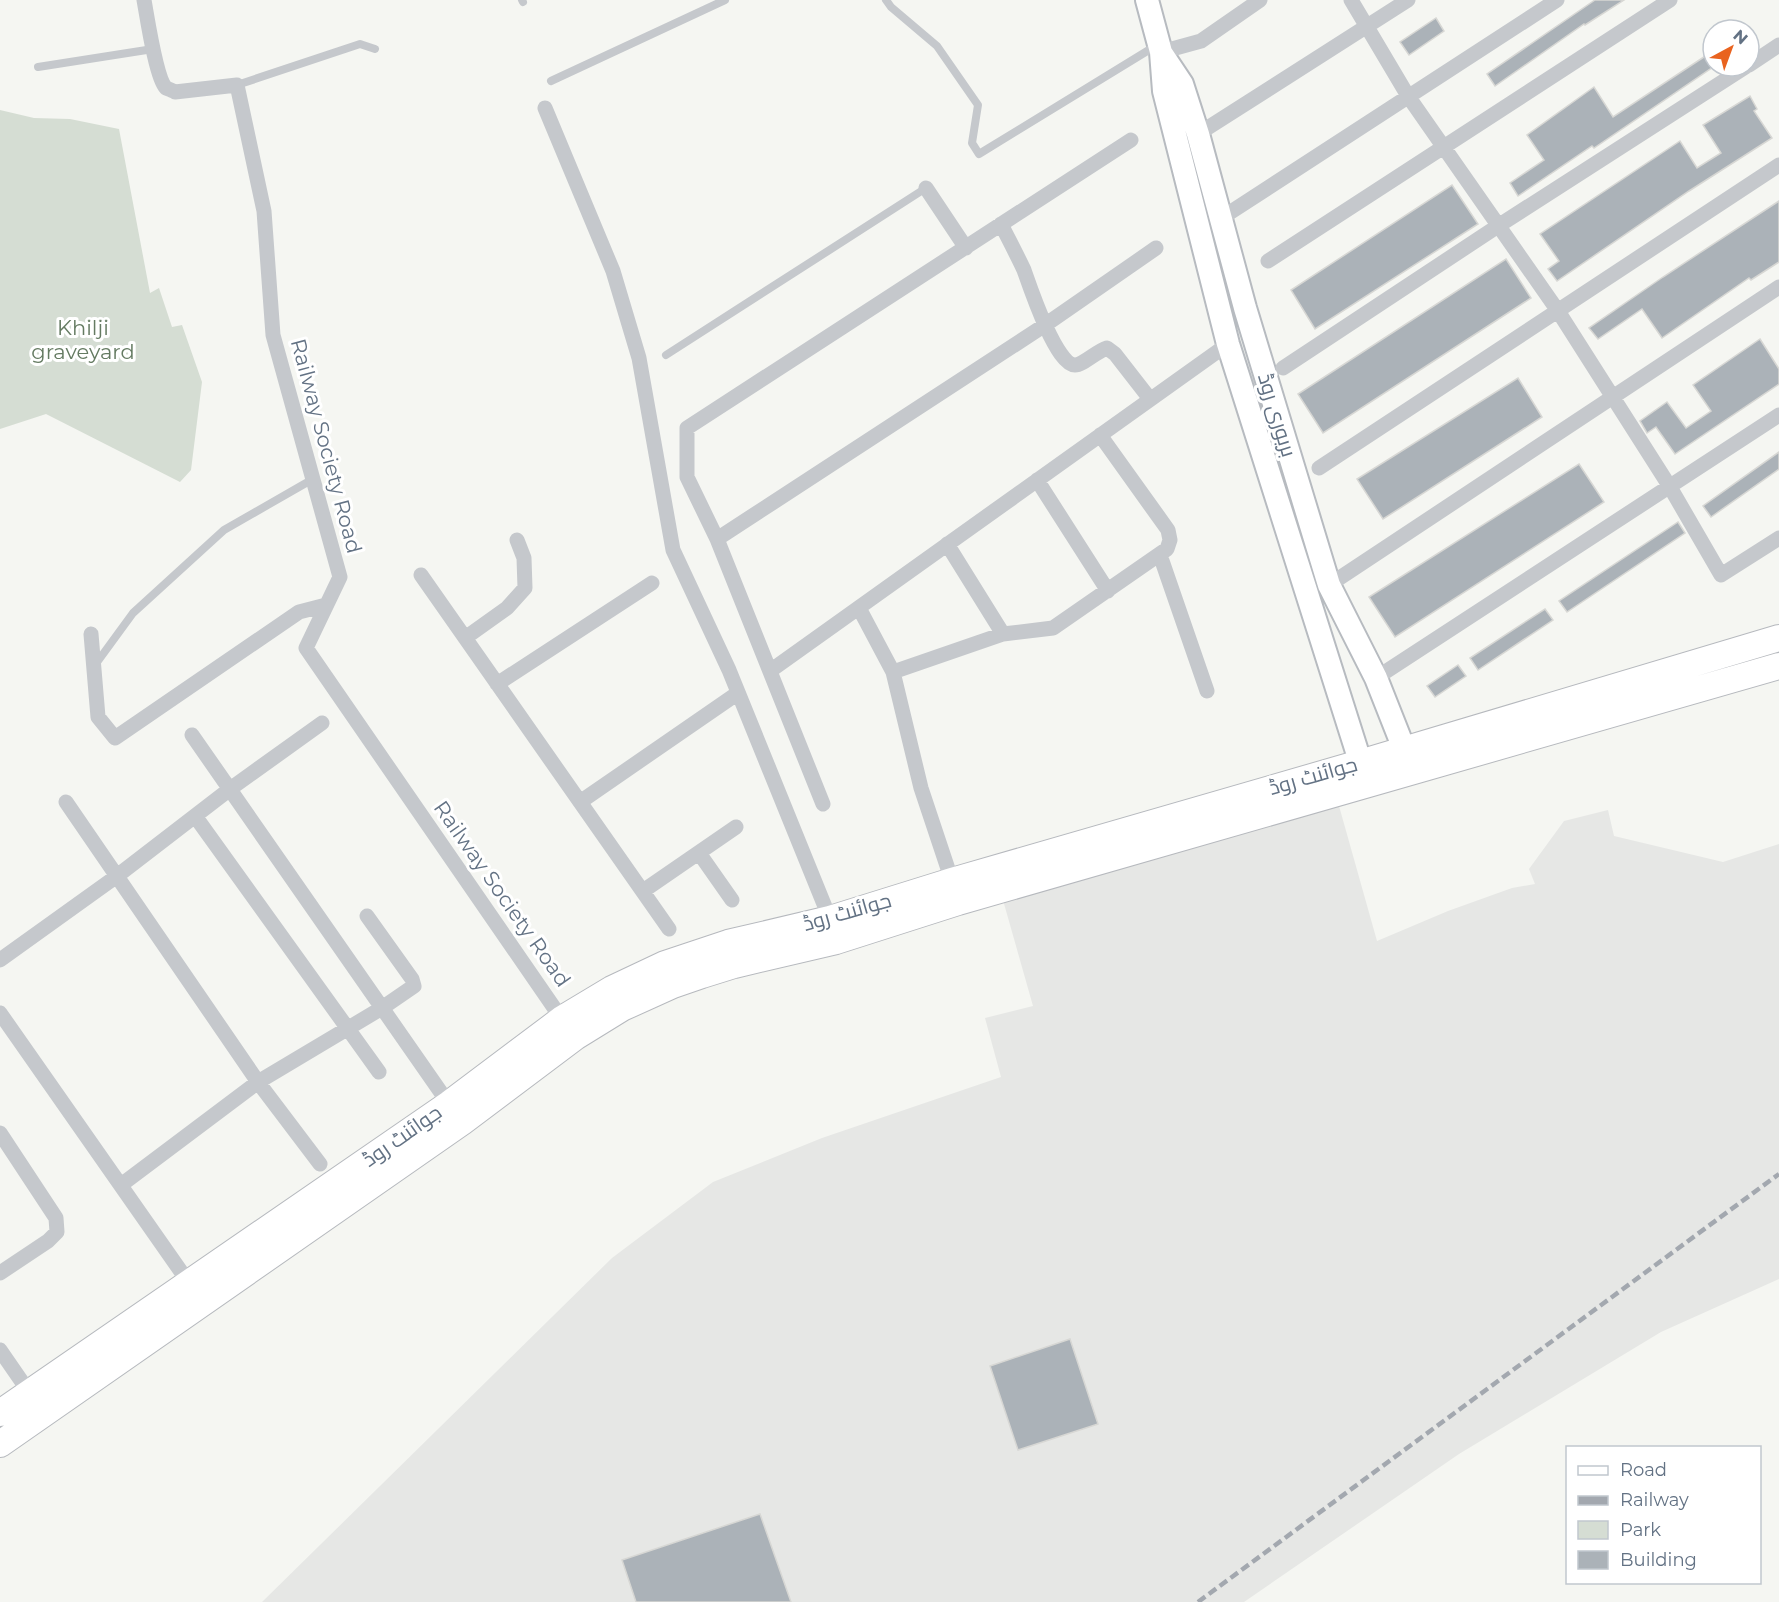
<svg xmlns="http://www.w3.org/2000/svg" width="1779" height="1602" viewBox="0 0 1779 1602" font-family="Montserrat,Cairo,sans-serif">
<rect width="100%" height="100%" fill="#f5f6f2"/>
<!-- built -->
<path fill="#e6e7e5" d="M1332,781l45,160 71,-30 64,-23 23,-4 -6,-15 35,-48 44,-11 6,26 109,26 56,-18v435l-118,53 -202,122 -215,148h-982l350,-344 101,-76 109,-44 179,-61 -16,-59 48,-12 -36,-127z"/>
<!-- green -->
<path fill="#d5ddd3" d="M0,110l34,8 36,1 49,10 31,164 9,-5 13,39 10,-2 20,57 -11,88 -11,12 -134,-68 -46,15z"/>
<!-- building -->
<path fill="#abb2b8" stroke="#d7d7d4" stroke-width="1.5" d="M1595,0h29l-39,25 -1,-1 -89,62 -8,-12z
M1436,18l8,13 -35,24 -9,-13z
M1713,51v16l-119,81 -2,-2 -74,50 -8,-13 34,-23 -17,-25 67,-48 19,30z
M1750,96l7,13 -3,2 18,27 -83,53 -132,90 -9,-12 11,-8 -19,-27 140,-93 17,27 24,-15 -18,-28z
M1452,185l26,39 -163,105 -24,-39z
M1779,201v61l-28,18 -2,-2 -87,60 -20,-29 -44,30 -9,-11 74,-51z
M1506,259l25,39 -208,135 -25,-39z
M1760,339l19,30v15l-104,70 -19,-27 -9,6 -7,-12 27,-19 19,26 25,-17 -18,-26z
M1518,378l24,39 -159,102 -26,-40z
M1779,452v17l-68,48 -8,-11z
M1579,464l25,38 -209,135 -26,-40z
M1678,522l7,11 -118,79 -8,-11z
M1545,609l8,11 -75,50 -8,-12z
M1458,665l8,11 -31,21 -8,-11z
M1070,1339l28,85 -80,26 -28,-84z
M760,1514l31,88h-155l-14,-42z"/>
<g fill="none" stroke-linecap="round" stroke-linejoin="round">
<defs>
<path id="secondary" d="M1147,0l14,52 3,39 64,253 138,436
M1162,54l20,30 16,50 47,174 84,277 47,93 34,86"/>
<path id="primary" d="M0,1413l449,-309 113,-85 50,-30 53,-25 63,-21 102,-24 122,-38 408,-118 419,-125
M0,1444l462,-322 113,-85 47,-29 51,-23 29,-10 32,-10 102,-24 122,-39 821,-236"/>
</defs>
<!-- secondary casing -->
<use href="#secondary" stroke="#b7bbc0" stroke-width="26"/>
<!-- primary casing -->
<use href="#primary" stroke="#b6b9be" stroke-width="28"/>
<!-- lane -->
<path stroke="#c5c8cc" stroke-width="8" d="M522,0l1,2
M886,0l5,7 46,39 41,59 -6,38 7,11 178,-109
M38,67l115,-18
M551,81l174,-81
M237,85l123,-41 15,5
M666,355l260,-167
M95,665l38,-52 91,-83 89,-51"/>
<!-- street -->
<path stroke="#c5c8cc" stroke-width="15" d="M144,0c3,16 12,78 22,88 0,0 8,3 9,4l62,-7 27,126 9,124 67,242 -34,71 260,377
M1351,0l57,96 150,215 112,176 51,88 58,-37
M1161,52l40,-11 59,-41
M1749,65l30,-20
M545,108l68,163 26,87 34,192 56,120 101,249
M1198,134l210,-134
M926,188l40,60
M1220,219l337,-219
M1001,224c8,16 16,31 23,46 6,17 32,95 51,95 8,0 22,-14 32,-17l8,6 35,45
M1268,261l402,-261
M1283,368l215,-142 249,-160
M1319,468l460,-303
M1037,480l71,111
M717,539l328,-214 111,-77
M947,544l56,90
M1160,555l47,136
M421,575l248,354
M1329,585l450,-298
M859,608l34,64 28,116 31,93
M91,634l7,83 17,21 184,-126 27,-7
M465,638l42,-30 18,-20 -1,-30 -7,-18
M770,671l458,-327
M893,672l110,-38 50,-6 114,-79 3,-9 -2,-10 -68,-95
M1376,678l403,-263
M497,684l155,-101
M192,735l257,369
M66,802l192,280 62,82
M580,802l158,-109
M823,804l-106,-265 -30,-62v-49l444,-288
M195,816l184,256
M699,853l33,47
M643,891l93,-64
M0,960l117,-84 113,-87 92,-66
M0,1013l189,270
M0,1133l56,85 1,14 -9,9 -48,32
M121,1185l137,-103 124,-74 32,-22 -2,-7 -45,-63
M0,1350l29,42"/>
<!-- secondary -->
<use href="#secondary" stroke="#fff" stroke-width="22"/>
<!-- primary -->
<use href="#primary" stroke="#fff" stroke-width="26"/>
<!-- rail -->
<path stroke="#a3a8af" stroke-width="4.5" stroke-dasharray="9 4.5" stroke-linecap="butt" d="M1198,1602l581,-428"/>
</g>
<g text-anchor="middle" stroke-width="6" stroke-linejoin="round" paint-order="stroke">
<!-- park labels -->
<g font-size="21" fill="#657b62" stroke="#fff">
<text x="83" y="335">Khilji<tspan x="83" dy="24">graveyard</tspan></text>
</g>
<!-- street labels -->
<g font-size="21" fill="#637284" stroke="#fff">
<text transform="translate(1277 415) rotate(73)" y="7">بریوری روڈ</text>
<text transform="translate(326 446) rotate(75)" y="7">Railway Society Road</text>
<text transform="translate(1313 776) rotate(-16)" y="7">جوائنٹ روڈ</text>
<text transform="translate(502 894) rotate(55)" y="7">Railway Society Road</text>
<text transform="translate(847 912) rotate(-16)" y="7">جوائنٹ روڈ</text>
<text transform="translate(402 1136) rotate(-35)" y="7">جوائنٹ روڈ</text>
</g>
</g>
<!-- legend -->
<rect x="1566" y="1446" width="195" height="138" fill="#ffffff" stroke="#c1c7ce" stroke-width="1.5"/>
<rect x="1578" y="1466" width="30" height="9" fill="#ffffff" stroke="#c1c7ce" stroke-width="1.5"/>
<text x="1620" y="1476" font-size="18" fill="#637284">Road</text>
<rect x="1578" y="1496" width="30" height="9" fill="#a3a8af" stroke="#c1c7ce" stroke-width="1.5"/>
<text x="1620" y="1506" font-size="18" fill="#637284">Railway</text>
<rect x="1578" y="1521" width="30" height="18" fill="#d5ddd3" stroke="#c1c7ce" stroke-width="1.5"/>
<text x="1620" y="1536" font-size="18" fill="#637284">Park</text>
<rect x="1578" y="1551" width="30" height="18" fill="#abb2b8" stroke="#c1c7ce" stroke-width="1.5"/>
<text x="1620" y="1566" font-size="18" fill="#637284">Building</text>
<!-- north arrow -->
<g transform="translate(1731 48) rotate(41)"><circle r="28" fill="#ffffff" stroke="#c1c7ce" stroke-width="1.5"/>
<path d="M0-4.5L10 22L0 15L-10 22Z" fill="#e9631f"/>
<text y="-9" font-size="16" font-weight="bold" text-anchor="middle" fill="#637284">N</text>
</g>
</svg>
